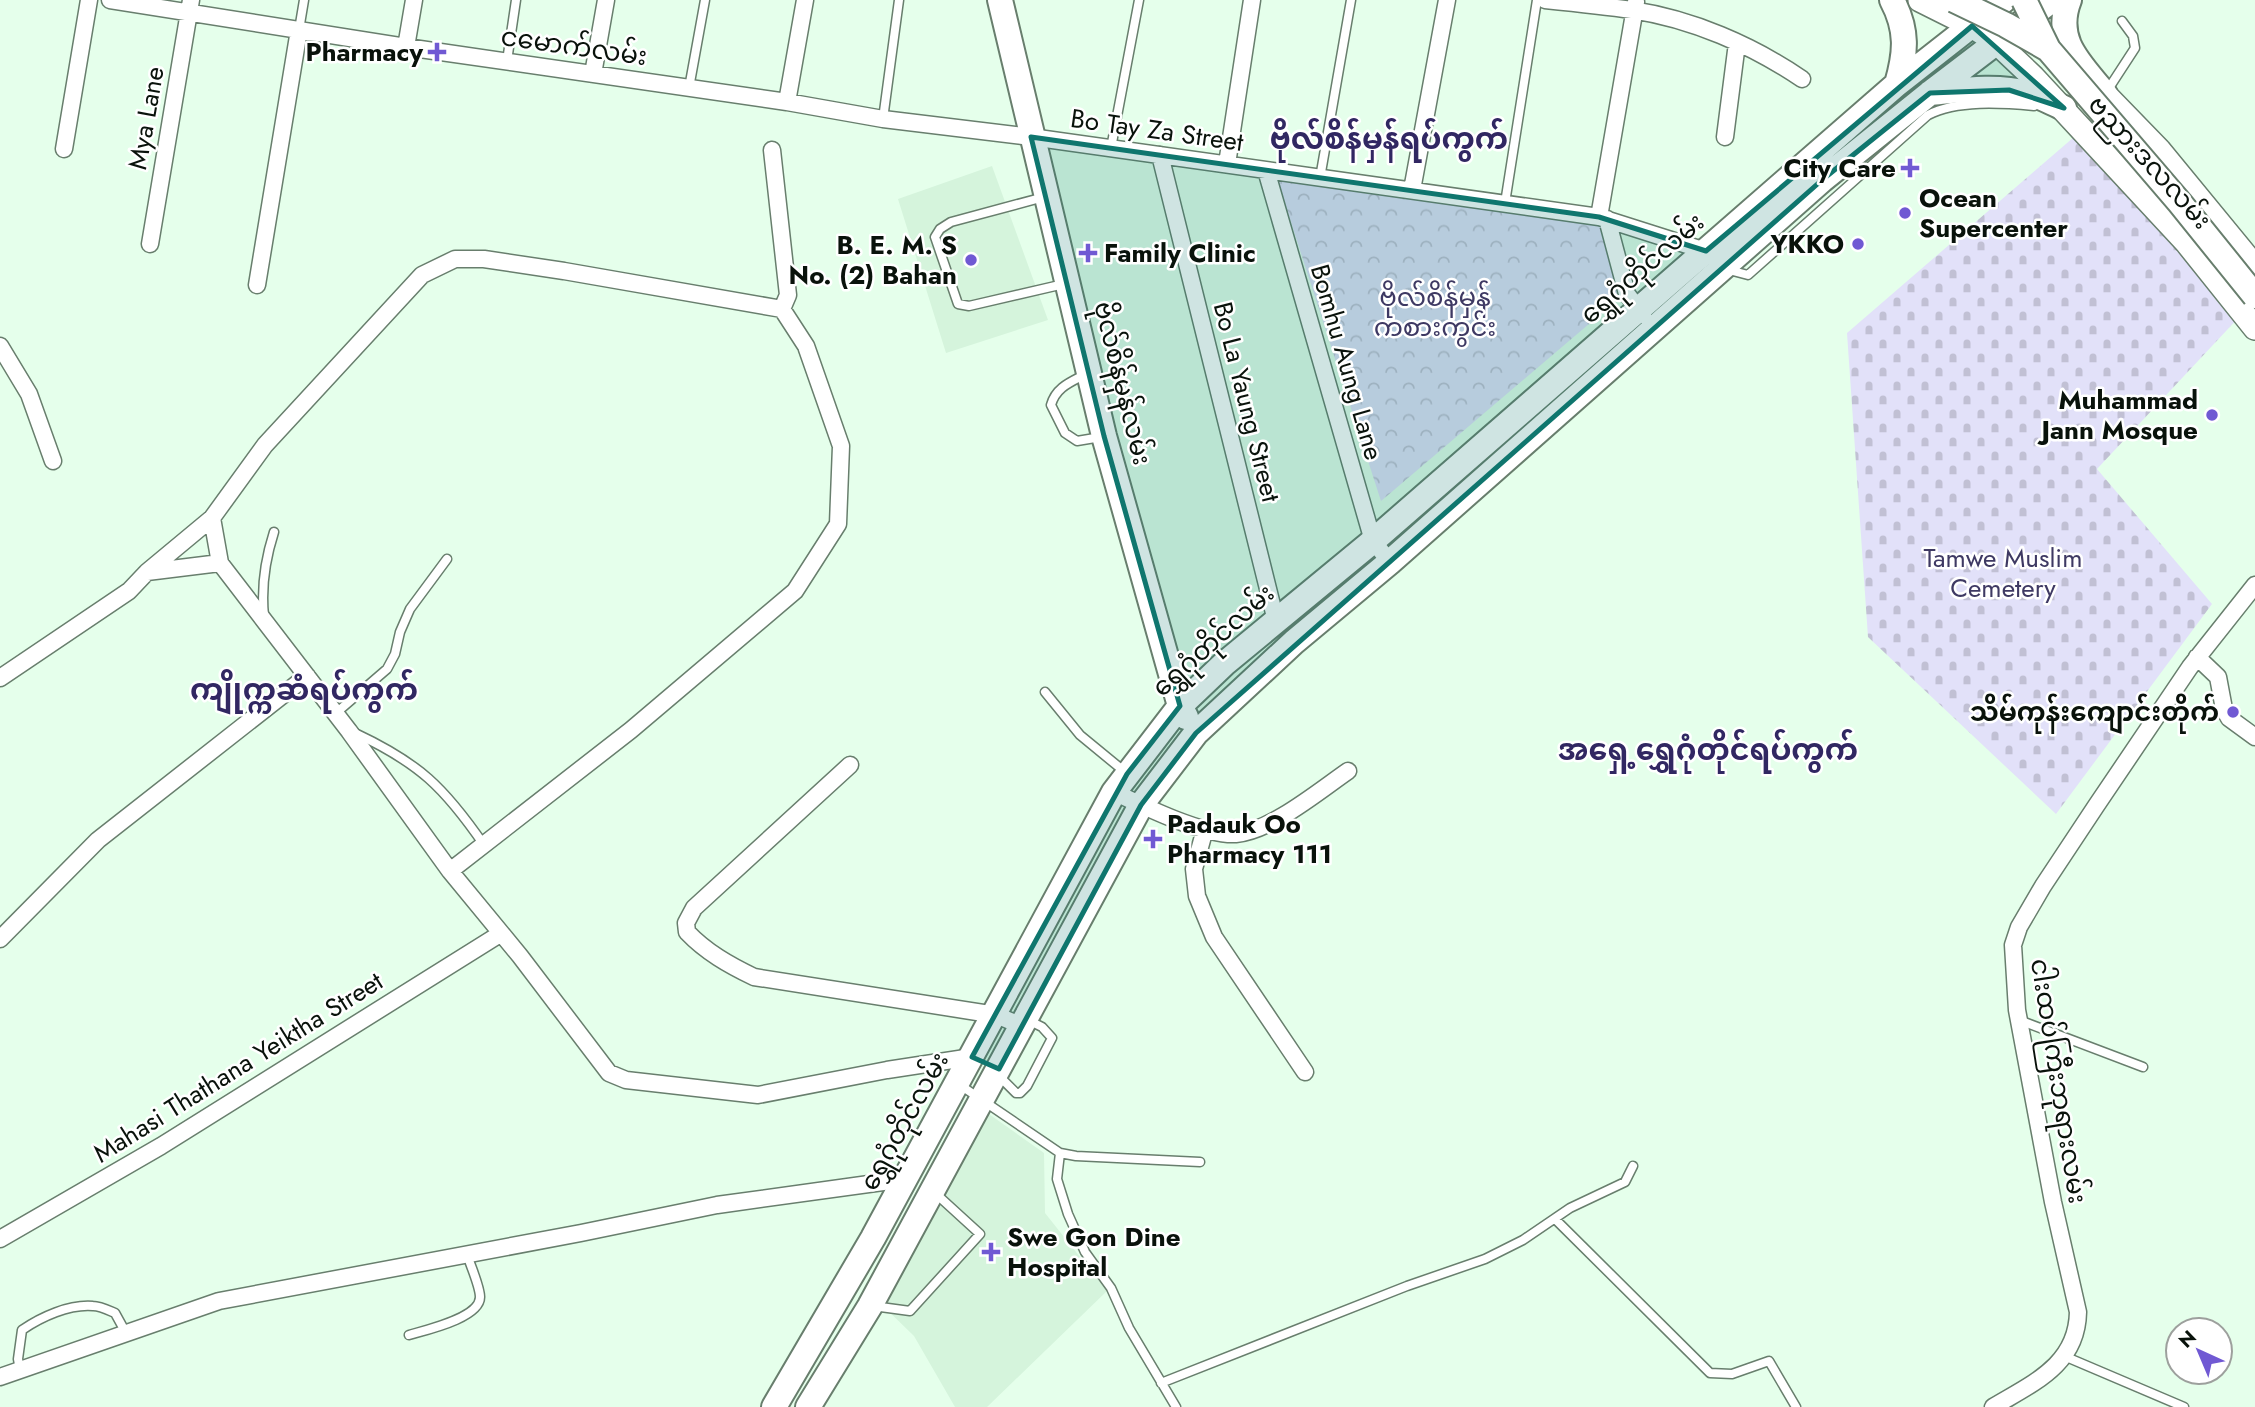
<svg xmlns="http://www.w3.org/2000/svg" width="2255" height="1407" viewBox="0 0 2255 1407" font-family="Jost,'Noto Sans Myanmar',sans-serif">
<defs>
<pattern id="cemetery-stones" width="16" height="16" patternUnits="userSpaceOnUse" patternTransform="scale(1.75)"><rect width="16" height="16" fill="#e2e1f9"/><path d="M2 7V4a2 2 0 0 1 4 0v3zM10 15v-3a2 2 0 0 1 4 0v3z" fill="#c1c0d4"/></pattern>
<pattern id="park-crowns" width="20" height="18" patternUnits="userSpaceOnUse" patternTransform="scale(1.75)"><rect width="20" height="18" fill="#e2e1f9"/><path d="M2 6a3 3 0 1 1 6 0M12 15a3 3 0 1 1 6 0" fill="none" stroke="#c1c0d4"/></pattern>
</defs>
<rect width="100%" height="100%" fill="#e5ffeb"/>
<!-- built -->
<path fill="#d5f4dc" d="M992,166l56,154 -102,33 -48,-154z
M986,1112l58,41 1,60 62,78 -120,116h-32l-41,-71 -36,-35z"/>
<!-- cemetery -->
<path fill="url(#cemetery-stones)" d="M2081,131l160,184 -144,154 115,135 -156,210 -188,-177 -21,-304z"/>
<!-- park -->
<path fill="url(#park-crowns)" d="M1277,179l325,45 21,71 -242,206z"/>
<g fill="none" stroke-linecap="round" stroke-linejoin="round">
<defs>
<path id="lane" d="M299,30l5,-30
M507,61l9,-61
M689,88l16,-88
M2107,91l28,-43 -2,-12 -11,-15
M883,119l16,-119
M1111,148l28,-148
M1320,178l31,-178
M1044,197l-93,25 -11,7 -5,8 23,67 11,2 95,-22
M1505,203l32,-203
M1729,270l19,5 180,-160c29,-15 73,-12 106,-9
M1086,374c-15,8 -30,13 -35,31l14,28 12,8 24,-4
M264,616c-3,-29 1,-56 10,-84
M1045,692l35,43 45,37
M336,713l51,-44 8,-15 5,-22 10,-23 37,-50
M355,733c64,30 89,54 129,112
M2019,1020l124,47
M998,1075l18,18h4l7,-7 25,-48 -10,-11 -14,-7
M960,1085l100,68 16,3 124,6
M1060,1153l-3,26 11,35 17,38 26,36 18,40 47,79
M1555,1219l155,154 22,1 37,-13 27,46
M873,1306l37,5 70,-77 -46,-42
M409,1335c17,-5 71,-17 71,-38 0,-11 -10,-32 -13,-43
M2064,1356l120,51
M20,1370l-2,-11 4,-29c19,-13 47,-26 71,-24 7,0 15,4 22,7l11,20
M1161,1383l246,-97 78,-27 38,-19 47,-32 55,-26 8,-16"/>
<path id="street" d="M110,0l296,47 381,55 96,17 148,18 568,80 107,34 5,5
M1545,0c29,3 58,6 87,10 60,9 120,35 170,69
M406,47l8,-47
M593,74l13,-74
M787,102l18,-102
M1725,137l12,-94
M64,149l25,-149
M1160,155l116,466
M1227,164l25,-164
M1266,170l107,371 17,21
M1412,190l35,-190
M1599,217l37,-215
M1607,219l20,75 16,21
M150,244l41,-244
M257,285l42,-255
M0,346l29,48 24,67
M212,518l8,45 129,168 101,140 70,85 89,117 17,7 132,15 129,-25 85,-13
M147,572l73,-9
M2197,657l21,20 6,32 5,9 26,19
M0,678l129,-87 18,-19 65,-54 53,-73 157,-170 33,-16h29l80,12 218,38
M850,765l-156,143 -8,15 1,9c19,20 42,33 67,45l242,38 26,11
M1114,792c29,14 90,44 122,42 35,-3 83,-43 112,-63
M1205,829l-11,40 3,27 17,41 91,135
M450,871l181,-141 164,-139 43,-67 3,-78 -35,-100 -24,-37 6,-14 -16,-145
M0,939l98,-99 209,-164
M0,1239l161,-93 339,-212
M0,1377l219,-76 362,-68 136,-28 188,-26
M1993,1407c40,-24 84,-42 85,-95l-25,-110 -36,-192 -4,-65 6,-18 24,-41 53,-80 94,-139 65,-82"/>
<path id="secondary" d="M1920,0l52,26 24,16 37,35 154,166 68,85
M2091,80l68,70 96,117"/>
<path id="primary" d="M1000,0l104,436 76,270 6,11
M1892,0c16,30 14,53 5,84
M2069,0c-16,41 12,64 36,94
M1930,93c32,-3 66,-8 98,0 12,3 24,10 36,15
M774,1407l99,-169 241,-446 66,-86 44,-42 149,-123 524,-457 107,-84
M808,1407l62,-101 271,-501 55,-72 98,-91 96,-80 432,-382 108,-87 122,-93"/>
</defs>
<!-- lane casing -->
<use href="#lane" stroke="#687e6d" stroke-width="11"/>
<!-- street casing -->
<use href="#street" stroke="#687e6d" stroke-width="19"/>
<!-- secondary casing -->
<use href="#secondary" stroke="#687e6d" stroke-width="26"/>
<!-- primary casing -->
<use href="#primary" stroke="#687e6d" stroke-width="28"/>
<!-- lane -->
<use href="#lane" stroke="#fff" stroke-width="8"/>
<!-- street -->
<use href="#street" stroke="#fff" stroke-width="16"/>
<!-- secondary -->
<use href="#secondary" stroke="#fff" stroke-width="23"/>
<!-- primary -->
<use href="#primary" stroke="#fff" stroke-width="24"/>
<defs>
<path id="primary-bridge" d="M1954,0l52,25 42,24 132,154 75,93
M2024,0l24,49"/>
</defs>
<!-- primary-bridge casing -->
<use href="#primary-bridge" stroke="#687e6d" stroke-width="28" stroke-linecap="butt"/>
<!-- primary-bridge -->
<use href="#primary-bridge" stroke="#fff" stroke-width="24"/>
</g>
<!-- marked area -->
<path fill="#0f766e" fill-opacity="0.2" stroke="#0f766e" stroke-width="5" stroke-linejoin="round" d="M1972,26l92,82 -55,-18 -79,3 -108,87 -626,553 -55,72 -142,264 -27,-12 155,-283 53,-68 -76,-270 -73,-299 568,80 107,34z"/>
<!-- markers -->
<g fill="#7059d3" stroke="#fff" stroke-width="2.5">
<path d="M433.5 41.5h7v7h7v7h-7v7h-7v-7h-7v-7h7z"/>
<path d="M1906.5 157.5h7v7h7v7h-7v7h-7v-7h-7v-7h7z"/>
<circle cx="1905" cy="213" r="7"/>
<circle cx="1858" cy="244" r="7"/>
<path d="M1084.5 242.5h7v7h7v7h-7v7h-7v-7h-7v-7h7z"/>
<circle cx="971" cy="260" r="7"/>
<circle cx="2212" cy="415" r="7"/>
<circle cx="2233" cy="712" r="7"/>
<path d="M1149.5 828.5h7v7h7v7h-7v7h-7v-7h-7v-7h7z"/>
<path d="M987.5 1241.5h7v7h7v7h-7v7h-7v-7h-7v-7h7z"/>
</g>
<g text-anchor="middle" stroke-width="5" stroke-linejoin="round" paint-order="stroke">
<!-- street labels -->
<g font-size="26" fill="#09120b" stroke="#fff">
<text transform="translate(574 46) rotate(8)" y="9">ငမောက်လမ်း</text>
<text transform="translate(146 118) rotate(-80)" y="9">Mya Lane</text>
<text transform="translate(1157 130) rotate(8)" y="9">Bo Tay Za Street</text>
<text transform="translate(2150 162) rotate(48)" y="9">ဗညားဒလလမ်း</text>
<text transform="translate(1642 268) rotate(-41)" y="9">ရွှေဂုံတိုင်လမ်း</text>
<text transform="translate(1347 362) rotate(74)" y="9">Bomhu Aung Lane</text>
<text transform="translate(1123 383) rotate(76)" y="9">ဗိုလ်စိန်မှန်လမ်း</text>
<text transform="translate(1247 402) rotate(76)" y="9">Bo La Yaung Street</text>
<text transform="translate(1213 640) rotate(-42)" y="9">ရွှေဂုံတိုင်လမ်း</text>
<text transform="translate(238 1067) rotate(-32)" y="9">Mahasi Thathana Yeiktha Street</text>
<text transform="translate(2059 1081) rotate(81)" y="9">ငါးထပ်ကြီးဘုရားလမ်း</text>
<text transform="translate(904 1121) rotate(-61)" y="9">ရွှေဂုံတိုင်လမ်း</text>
</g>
<!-- poi labels -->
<g font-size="26" font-weight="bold" fill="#09120b" stroke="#fff" text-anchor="end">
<text x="423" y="61">Pharmacy</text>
<text x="1896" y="177">City Care</text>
<text x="1919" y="207" text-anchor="start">Ocean<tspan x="1919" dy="30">Supercenter</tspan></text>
<text x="1844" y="253">YKKO</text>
<text x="957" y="254">B. E. M. S<tspan x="957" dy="30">No. (2) Bahan</tspan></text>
<text x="1104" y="262" text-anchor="start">Family Clinic</text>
<text x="2198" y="409">Muhammad<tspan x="2198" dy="30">Jann Mosque</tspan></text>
<text x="2219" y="721">သိမ်ကုန်းကျောင်းတိုက်</text>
<text x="1167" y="833" text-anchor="start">Padauk Oo<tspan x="1167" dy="30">Pharmacy 111</tspan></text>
<text x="1007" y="1246" text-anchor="start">Swe Gon Dine<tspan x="1007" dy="30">Hospital</tspan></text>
</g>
<!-- park labels -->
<g font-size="26" fill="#3e3963" stroke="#fff">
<text x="1435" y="306">ဗိုလ်စိန်မှန်<tspan x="1435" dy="30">ကစားကွင်း</tspan></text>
<text x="2003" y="567">Tamwe Muslim<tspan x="2003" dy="30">Cemetery</tspan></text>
</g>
<!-- quarter labels -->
<g font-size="30" font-weight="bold" fill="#312762" stroke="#fff">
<text x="1389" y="149">ဗိုလ်စိန်မှန်ရပ်ကွက်</text>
<text x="304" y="700">ကျိုက္ကဆံရပ်ကွက်</text>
<text x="1708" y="760">အရှေ့ရွှေဂုံတိုင်ရပ်ကွက်</text>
</g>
</g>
<!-- north arrow -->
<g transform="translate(2199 1351) rotate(316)"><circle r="33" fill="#ffffff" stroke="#9da09d" stroke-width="2"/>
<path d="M0-5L12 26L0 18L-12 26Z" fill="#7059d3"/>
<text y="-10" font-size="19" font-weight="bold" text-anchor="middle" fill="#09120b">N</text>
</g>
</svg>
